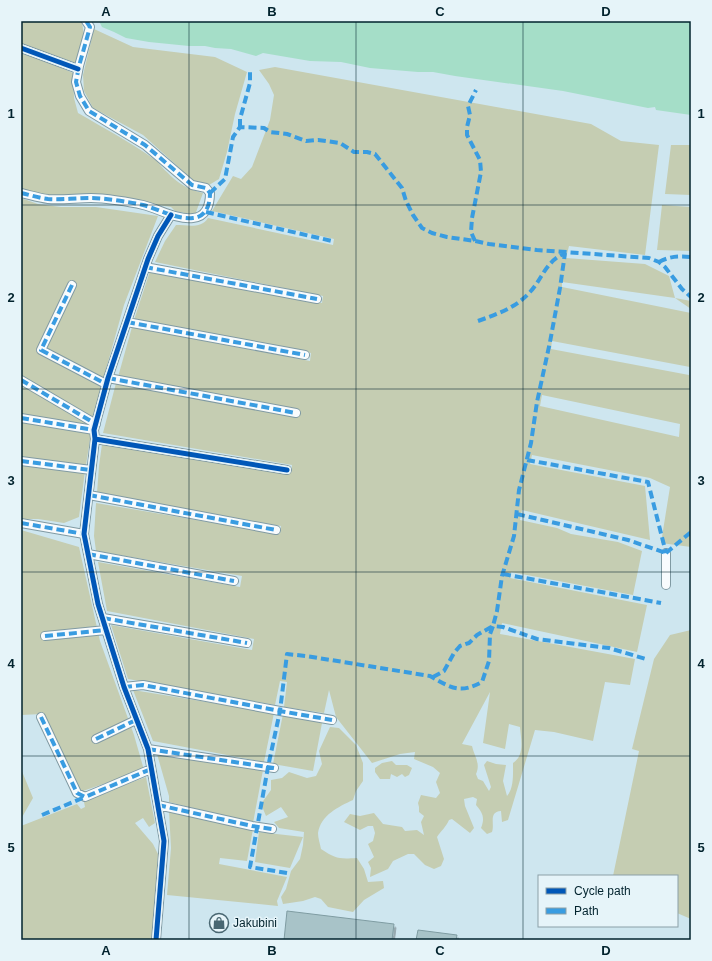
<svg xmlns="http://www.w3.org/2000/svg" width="712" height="961" viewBox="0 0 712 961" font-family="Arial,sans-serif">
<defs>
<filter id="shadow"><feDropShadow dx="2" dy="3.5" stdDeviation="0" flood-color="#0004"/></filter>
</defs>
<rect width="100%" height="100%" fill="#cee6ef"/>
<!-- green -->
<path fill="#c5cdb2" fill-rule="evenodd" d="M21,21l61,1 2,14 -8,27 -55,-19z
M94,29l39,18 82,10 32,15 -12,42 -8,38 -8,27 -10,6 -14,-3 -52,-47 -50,-27 -9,-17 -1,-16z
M21,50l52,23 1,25 4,15c26,15 52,29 76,46 5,3 8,9 13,13 10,11 22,18 36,21l-8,22 -20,-4 -4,-4 -70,-11 -57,-1 -23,-5z
M275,67l316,57 30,17 38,4 -14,110 -76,-9 -3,12 79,6 24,12 6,22 16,3v8l-16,-11 -113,-16v5l129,26v234l-30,-4 9,-56 -20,-9 -118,-23 -2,9 115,22 5,54 -128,-30 -2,10 37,8 14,6 47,8 24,9 -9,44 -122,-23 -1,6 137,27 -10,47 -135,-29 -2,11 135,25 -5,26 -25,-3 -12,59 -39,-9 -19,-2 -27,90 -6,2 -1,-11c-13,1 -6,13 -9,21l-5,2 -6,-6c4,-10 2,-15 -5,-23l1,-6 -4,-2 -9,2 1,7 9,22 -4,5 -18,-14 -3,1c-3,7 -8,11 -12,17l7,22 -3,7 -7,3 -9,-4 -11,-11h-6l-15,7 -5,8 -18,8 1,-9 -3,-6 6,-5 -6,-13 5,-3 2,-8 -2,-7h-5l-8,4 -16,-8 6,-8 10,2 14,-3 9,11 19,3 3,4 12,-1 7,5 -3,-13 3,-6 -5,-4v-5l-1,-4 3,-8 15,3 4,-5 -4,-11 4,-9 -7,-6 -19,-8 1,-7 -15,2 -28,9 -36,-46 -7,-27 -5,23 -40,-6 3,-25 -7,-1 -5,24 -147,-26 -17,-54 141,25 2,-11 -147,-28 -9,-49 142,25 2,-11 -146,-25 -2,-15 2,-33 184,31 1,-8 -184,-33 2,-27 3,-22 189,29 1,-8 -189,-32 13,-50 183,34 1,-6 -182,-34 14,-50 178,34 1,-8 -177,-33 16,-49 172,32 1,-7 -168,-34 10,-21 11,-16c12,0 25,4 32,-7l125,27 1,-6 -122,-28 21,-35 8,3 11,-12 18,-47 4,-25 -5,-11 -10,-14zM552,341l138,26 -1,8 -138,-26zM542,395l138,29 -1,13 -139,-31zM490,692l-7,51 22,6 4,-25 11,3c1,13 5,28 -7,36 0,11 1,25 -6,33l-4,-15 3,-16 -10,-1 -9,-3 -3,4 7,22 -2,4 -6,-10 -5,-2 -2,-5c5,-11 -2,-18 -4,-28l-10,-2z
M671,145h20v50l-26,-1z
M21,198l17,6 23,3h35l62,9 -34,89 -21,75 -56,-32 29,-65 -5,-1 -33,69 63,34 -7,34 -73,-42z
M662,205l29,2v44l-34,-1z
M21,382l71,43v3l-71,-13z
M21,422l70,11 -5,32 -65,-8z
M21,464l64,7 -6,46 -15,6 -26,-4h-17z
M21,530l58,17 21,94 34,94 10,35 -64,22 -38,-78 -21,1z
M691,630v289l-14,-6v-37h-64l26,-125 -7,-2 22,-90 16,-24z
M133,690l141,23 -10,49 -111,-21z
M283,714l39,9 -9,48 -40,-7z
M330,727l9,1 17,17 7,18v18l-7,10 -3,9c-15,7 -32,15 -35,33 0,5 2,11 3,16 15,10 18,10 36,9l7,11 4,13 15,-1 1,7 -20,12 -11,12 -25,-5 -7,-8 -6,-2 -12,4 -20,3 -2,-7 5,-8 5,-18 9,-12 3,-14 1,-13 -25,-4 -5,-6 14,-5 -7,-10 -15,9 -5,-12 10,-14v-10l11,-2 7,-6 18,6 9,-2 6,-12 -3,-13z
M157,754l106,16 -10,53 -84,-21v-6z
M392,761l4,4h11l5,3 -3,7 -4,2 -3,-3 -5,3 -6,-3 -1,5h-10l-5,-7v-4l7,-5z
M21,769l12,29 -12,21z
M146,777l9,46 -6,4 -6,-9 -8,5 18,21 5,10 -4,86h-133v-114l56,-22 4,5 4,-2 -1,-5 6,-4z
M169,811l84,18 -6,32 -27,-3 -1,6 68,13 -10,24 1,5 -111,-11 4,-47z
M259,832l44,5 -13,31 -35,-6z"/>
<!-- water -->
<path fill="#a5dec8" d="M99,21h592v94l-35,-5 -1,-3 -7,1 -85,-17 -108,-15 -22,-4h-15l-48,-4 -29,-6 -31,-1 -47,-8 -7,3 -25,-7 -16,-1 -10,-2h-16l-40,-4 -23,-4 -12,-6 -12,-5z"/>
<!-- building -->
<path fill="#a8c3c8" stroke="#7f9ca2" filter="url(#shadow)" d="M287,911l107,13 -2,16h-108z
M418,930l39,5 -1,5h-40z"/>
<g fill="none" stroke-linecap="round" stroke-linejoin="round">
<defs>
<path id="street" d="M21,48l57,21
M21,193c9,2 18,5 27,6 14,1 29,-1 43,-1 13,0 39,4 52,7 16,4 34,15 50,13 13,-1 17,-13 17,-25l-4,-5 -14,-3 -47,-40 -56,-34 -9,-15 -4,-14 3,-16 11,-39 -4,-6
M145,267l172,32
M72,285l-31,65 65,34
M127,322l178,33
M108,378l188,35
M21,380l75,44
M21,418l73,12
M95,439l192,31
M21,461l70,9
M89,495l187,35
M21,523l63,11
M666,553v32
M88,554l146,27
M103,618l144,25
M45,636l61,-6
M124,687l19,-2 137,26 52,9
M41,717l36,76 8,4 66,-28
M96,739l40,-19
M148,749l126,19
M158,805l94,21 20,3
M156,940l8,-99 -16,-92 -24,-62 -26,-83 -14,-70 11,-95 -1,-9 14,-52 40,-119 10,-23 13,-21"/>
</defs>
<!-- street casing -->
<use href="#street" stroke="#809aa3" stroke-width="10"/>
<!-- street -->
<use href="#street" stroke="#f8fbfd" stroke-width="8"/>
<!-- quiet -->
<path stroke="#399ce1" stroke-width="4" stroke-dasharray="8 4" stroke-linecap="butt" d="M240,127v-8l10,-36v-14
M21,193c9,2 18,5 27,6 14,1 29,-1 43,-1 13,0 39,4 52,7 16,4 34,15 50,13 13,-1 17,-13 17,-25l-4,-5 -14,-3 -47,-40 -56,-34 -9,-15 -4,-14 3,-16 11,-39 -4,-6
M210,193l15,-14 8,-42 7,-10 24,1 6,4 17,2 19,7 12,-1 22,3 14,9h13l8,2 27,34 4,13 7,14 9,13 10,5 15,4 28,4 14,3 48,6 112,8 10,4 6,5 17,22 9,8
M206,212l126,29
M475,241l-4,-9 1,-14 9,-46 -1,-12 -13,-25v-8l3,-12 -2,-9 8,-16
M659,262c11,-6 20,-6 32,-5
M145,267l172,32
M72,285l-31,65 65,34
M478,321c19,-7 38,-13 52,-29 13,-14 15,-30 35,-39
M127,322l178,33
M108,378l188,35
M21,380l75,44
M21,418l73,12
M527,460l121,22 18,71
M21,461l70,9
M89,495l187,35
M517,514l111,26 38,13
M21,523l63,11
M666,553l25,-21
M88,554l146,27
M503,574l158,29
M103,618l144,25
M45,636l61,-6
M433,677l11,-6 10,-18 6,-7 9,-3 8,-8 16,-9 4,-15 5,-35 12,-40 5,-46 12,-47 6,-41 13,-60 10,-54 5,-35
M124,687l19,-2 137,26 52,9
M41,717l36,76 8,4 66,-28
M96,739l40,-19
M148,749l126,19
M158,805l94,21 20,3
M42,815l43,-18
M287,873l-37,-6 18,-100 12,-56 7,-57 19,2 124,20c21,12 30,18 52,6l7,-21 1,-27 3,-8 10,1 34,12 72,9 37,11"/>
<defs>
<path id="cycleway" d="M21,48l57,21
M95,439l192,31
M156,940l8,-99 -16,-92 -24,-62 -26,-83 -14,-70 11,-95 -1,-9 14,-52 40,-119 10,-23 13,-21"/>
</defs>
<!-- cycleway casing -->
<use href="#cycleway" stroke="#e6f4f9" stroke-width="8"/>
<!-- cycleway -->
<use href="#cycleway" stroke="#0057b8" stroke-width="5"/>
</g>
<!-- grid -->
<path fill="none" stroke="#02232e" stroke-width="1" stroke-opacity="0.55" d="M189,21v919M356,21v919M523,21v919M21,205h670M21,389h670M21,572h670M21,756h670"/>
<!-- icons -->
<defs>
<symbol id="shop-ring" viewBox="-11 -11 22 22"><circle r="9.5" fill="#e6f4f9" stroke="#496772" stroke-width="1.5"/><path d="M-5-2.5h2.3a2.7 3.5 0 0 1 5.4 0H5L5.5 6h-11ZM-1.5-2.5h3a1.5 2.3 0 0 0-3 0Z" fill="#496772"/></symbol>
</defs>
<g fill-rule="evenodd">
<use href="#shop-ring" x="208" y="912" width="22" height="22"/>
</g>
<g text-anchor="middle" stroke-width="3" stroke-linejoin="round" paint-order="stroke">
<!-- poi labels -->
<g font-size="12" fill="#02232e" stroke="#e6f4f9" text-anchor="start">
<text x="233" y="927">Jakubini</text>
</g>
</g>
<!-- border -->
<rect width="712" height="961" fill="none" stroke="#e6f4f9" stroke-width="44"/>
<!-- legend -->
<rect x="538" y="875" width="140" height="52" fill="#e6f4f9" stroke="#8ba0a8"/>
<rect x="546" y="888" width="20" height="6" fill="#0057b8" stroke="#8ba0a8"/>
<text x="574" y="895" font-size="12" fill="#02232e">Cycle path</text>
<rect x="546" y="908" width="20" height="6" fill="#399ce1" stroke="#8ba0a8"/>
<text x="574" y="915" font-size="12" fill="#02232e">Path</text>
<rect x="22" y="22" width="668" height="917" fill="none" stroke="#02232e" stroke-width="1.5"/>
<g font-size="13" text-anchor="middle" font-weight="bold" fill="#02232e">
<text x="106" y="16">A</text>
<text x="272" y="16">B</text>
<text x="440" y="16">C</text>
<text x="606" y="16">D</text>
<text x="11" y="118">1</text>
<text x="701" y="118">1</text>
<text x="11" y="302">2</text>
<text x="701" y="302">2</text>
<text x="11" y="485">3</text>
<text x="701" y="485">3</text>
<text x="11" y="668">4</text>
<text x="701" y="668">4</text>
<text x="11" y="852">5</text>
<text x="701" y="852">5</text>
<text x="106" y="955">A</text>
<text x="272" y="955">B</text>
<text x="440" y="955">C</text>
<text x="606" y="955">D</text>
</g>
</svg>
